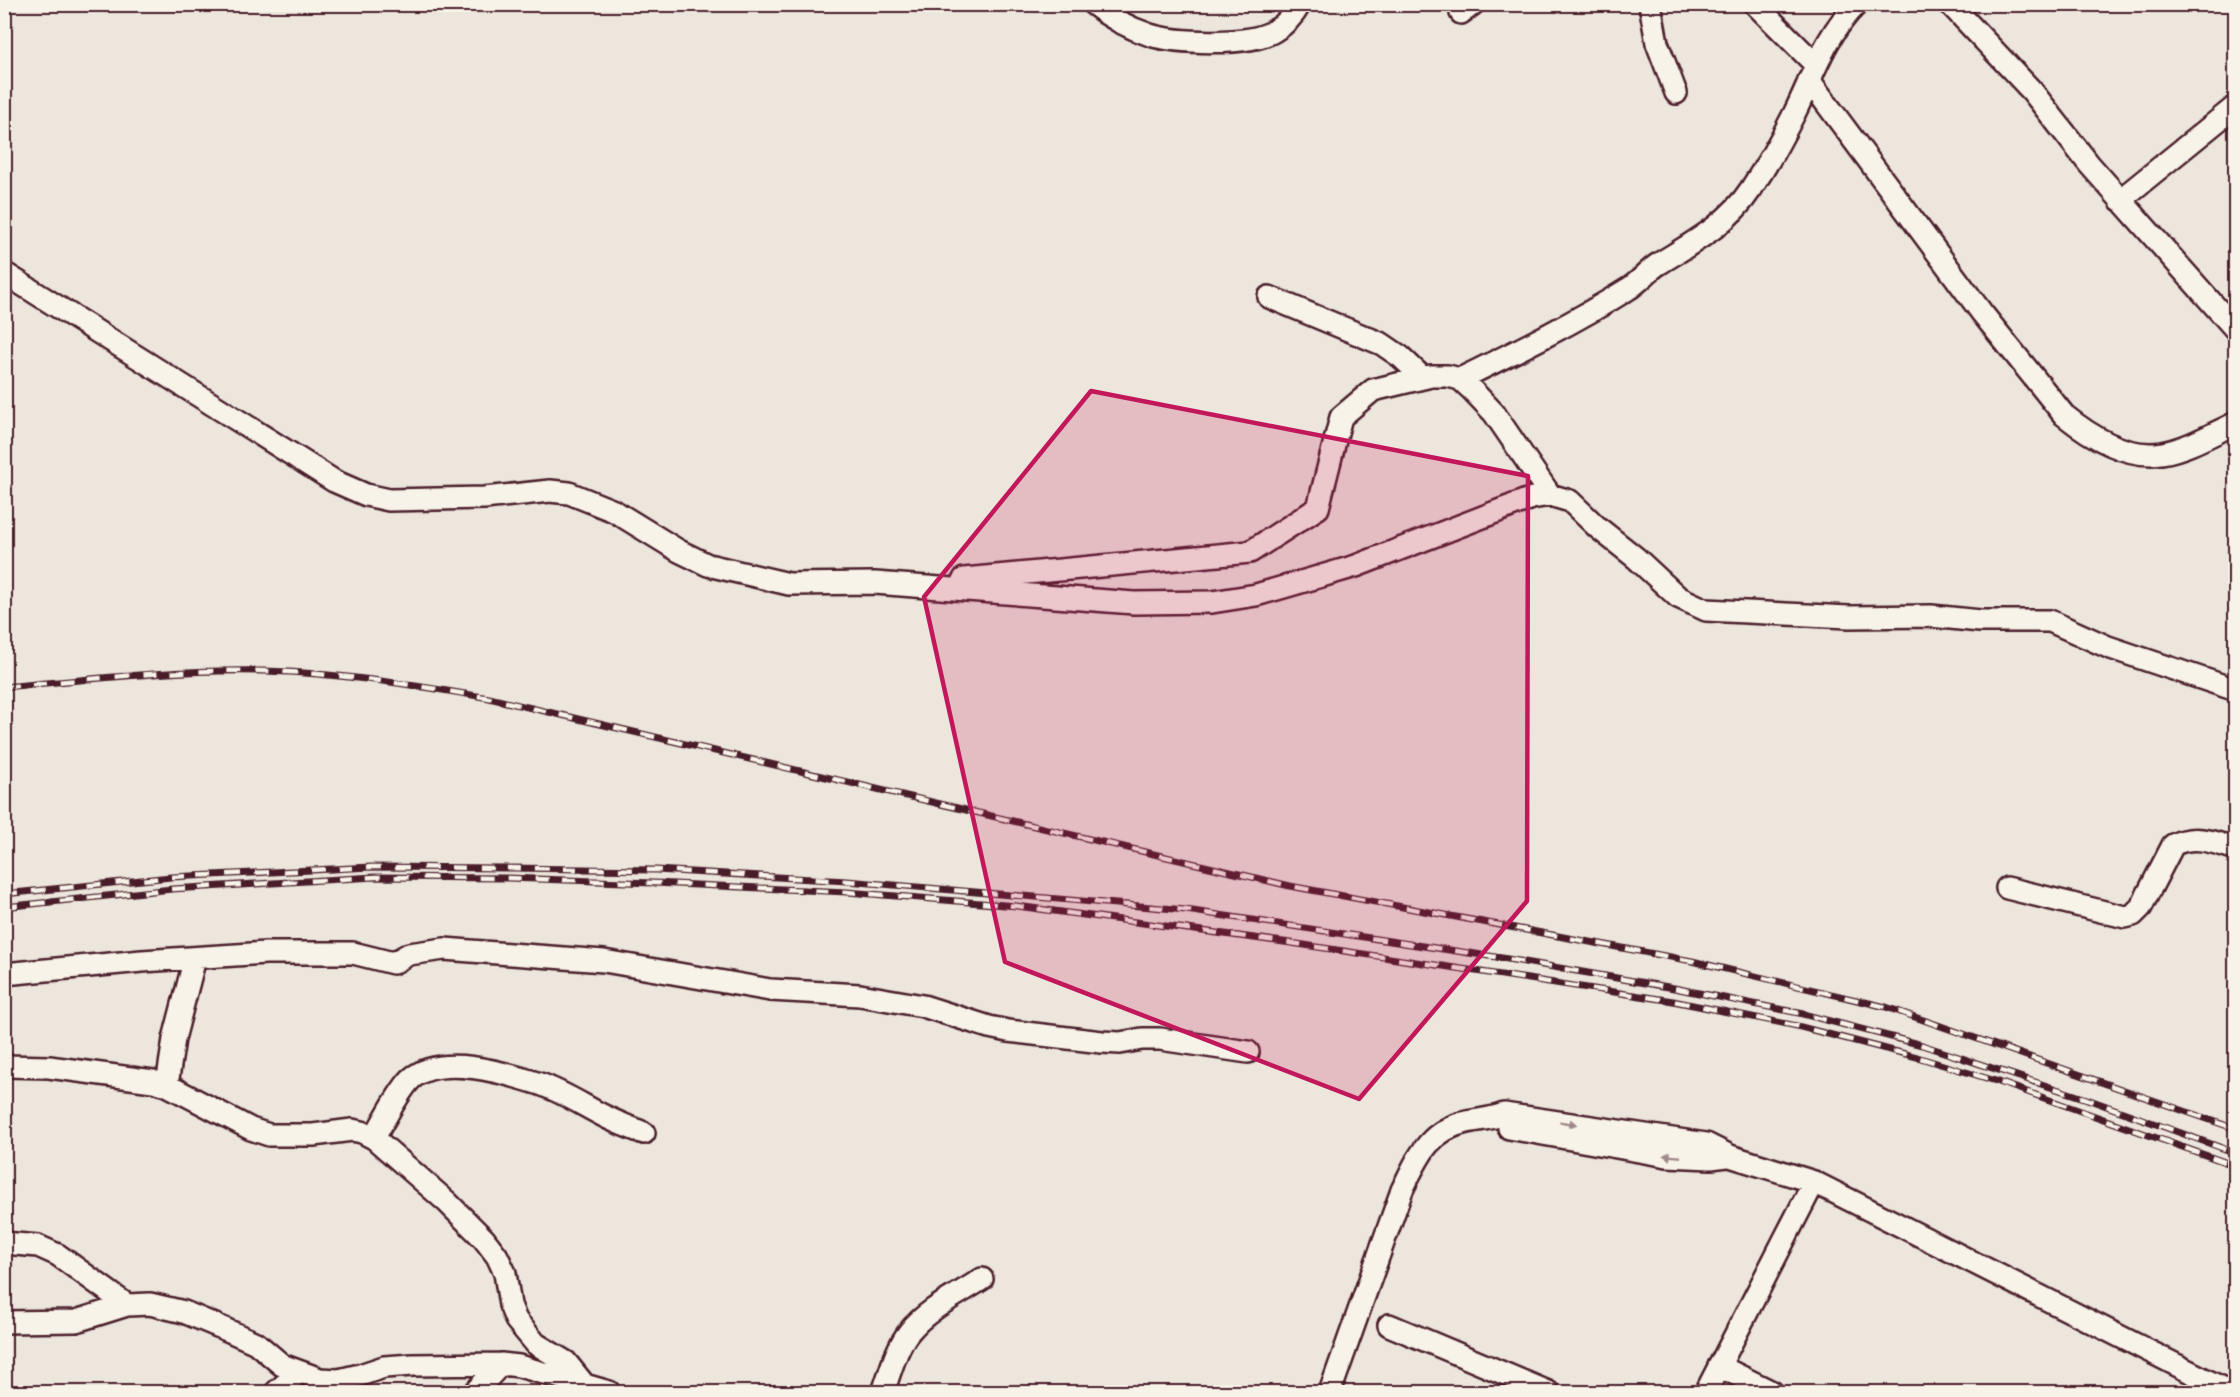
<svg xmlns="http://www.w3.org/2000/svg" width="2240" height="1397" viewBox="0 0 2240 1397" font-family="Sriracha,sans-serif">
<rect width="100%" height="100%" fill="#ece6dd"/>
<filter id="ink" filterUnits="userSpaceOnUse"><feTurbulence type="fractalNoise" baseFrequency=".0167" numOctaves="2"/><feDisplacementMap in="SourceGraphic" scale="12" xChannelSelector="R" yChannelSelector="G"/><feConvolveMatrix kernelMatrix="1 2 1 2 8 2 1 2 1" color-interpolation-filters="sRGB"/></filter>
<g filter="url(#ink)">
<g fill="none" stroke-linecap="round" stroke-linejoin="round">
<defs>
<path id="minor" d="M1093,4c17,14 36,24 57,31 27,8 100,11 124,-4 11,-6 20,-16 26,-27
M1650,4l7,39 19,50
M1755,4l61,61
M1950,4l82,87 57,73 147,166
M1461,13l12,-9
M1809,80l173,233 82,102c26,21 63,44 98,38 25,-4 50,-19 74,-30
M2120,200l116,-94
M4,273l330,208 32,14 23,5 95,-2 66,-7 19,2 45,18 65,40 29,14 81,19 86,-1 259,20 78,-1 44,-7 100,-29 176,-68 18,-3 20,6 27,26 39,31 42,39 28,13 143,7 82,-1 49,5h70l58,26 128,43
M1269,297l113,47 19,13 22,21
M1460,379c57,-28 114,-56 168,-90 12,-7 20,-19 32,-26 34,-21 68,-39 91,-74 16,-24 30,-49 43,-75 19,-38 31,-79 63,-110
M964,579l286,-27 68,-44 23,-91 32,-27 58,-14h17l12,3 12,11 22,23 56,82
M2007,888l118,29 8,-2 8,-8 32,-62c21,-11 41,-3 63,4
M4,974l138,-13 124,-8h87l40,10 16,-9 35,-5 160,12 166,29 90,5 63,11 66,21 19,4 94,11 18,1 22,-4h18l88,13
M4,1066l45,1 104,14 14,4 84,44 18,6h44l39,-5 10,2 12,6 73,64 37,37 13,17 8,17 5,32 6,15 20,24 30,18 17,21
M167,1085l7,-46 21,-81
M1509,1128l158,28 44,2 16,-2
M374,1138c9,-16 25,-47 37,-59 29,-26 95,-6 129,5 23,8 44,22 66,33 12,6 25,11 38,16
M4,1243l34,3 20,9 69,50
M4,1322l72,-1 51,-16 23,-1 34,8 43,18 29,13 26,22 38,14 19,1 21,-5 24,-8 29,-2 88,-1 18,2 90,26
M1389,1325l159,67
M1719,1366l53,26
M276,1392l23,-20
M475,1392l26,-28
M883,1392c7,-19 13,-44 26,-60 18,-23 49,-37 73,-53
M1330,1392l72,-202c16,-32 26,-60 65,-68 13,-3 25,-3 37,-8l202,30 24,12 84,26 416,210
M1706,1392l108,-210"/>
</defs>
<!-- minor casing -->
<use href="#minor" stroke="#4a1f2b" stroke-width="26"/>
<!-- minor -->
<use href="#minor" stroke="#f7f3e8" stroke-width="21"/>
<defs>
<path id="rail" d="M4,687c87,-8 173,-18 259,-16 76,2 152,14 226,27l801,188 402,75 194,46 350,122
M4,894l167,-17 201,-10 137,1 147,2 191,11 339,29 316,48 172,30 125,25 123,32 165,54 149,54
M4,907l168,-18 203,-12 132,1 147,5 193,9 170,14 274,37 382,58 124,25 120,31 82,25 237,84"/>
</defs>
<!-- rail casing -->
<use href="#rail" stroke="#4a1f2b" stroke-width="7"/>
<!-- rail -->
<use href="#rail" stroke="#f7f3e8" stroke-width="4.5" stroke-dasharray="14" stroke-linecap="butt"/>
</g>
<!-- one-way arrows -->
<defs><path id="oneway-solid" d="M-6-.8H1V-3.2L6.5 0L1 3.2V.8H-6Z" transform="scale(1.5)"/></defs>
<g fill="#a0898a">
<use href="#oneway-solid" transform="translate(1568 1123) rotate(9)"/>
<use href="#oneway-solid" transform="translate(1672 1156) rotate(-175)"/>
</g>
</g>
<!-- marked area -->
<path fill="#c2185b" fill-opacity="0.2" stroke="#c2185b" stroke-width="4.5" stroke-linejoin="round" d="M1091,391l437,85 -1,425 -168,198 -354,-137 -81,-365z"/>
<!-- margin -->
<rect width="2240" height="1397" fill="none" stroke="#f7f3e8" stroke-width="24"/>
<rect x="12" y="12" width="2216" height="1373" fill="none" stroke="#4a1f2b" stroke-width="2" filter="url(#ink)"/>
</svg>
